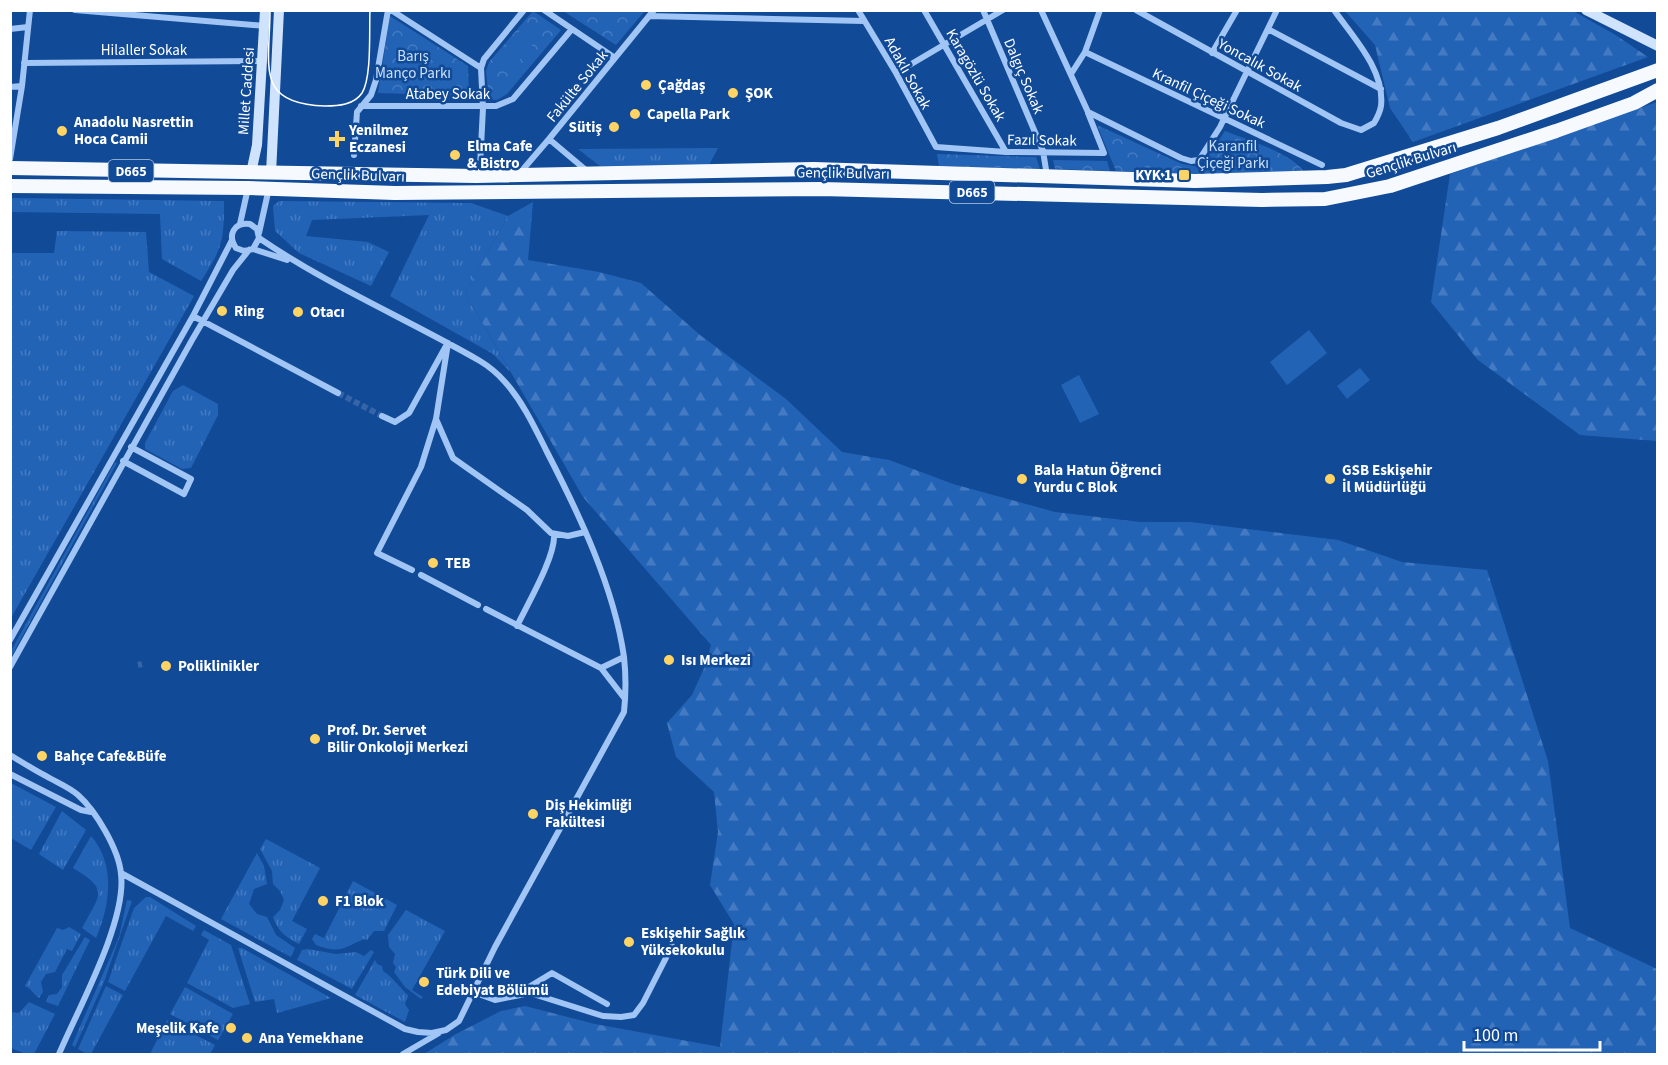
<svg xmlns="http://www.w3.org/2000/svg" width="1668" height="1065" viewBox="0 0 1668 1065" font-family="'Source Sans 3',sans-serif">
<defs>
<pattern id="grass-tufts" width="24" height="20" patternUnits="userSpaceOnUse" patternTransform="scale(1.5)"><rect width="24" height="20" fill="#2363b6"/><path d="M3 7l-1-3M5 7V3M7 7l1-3M15 17l-1-3M17 17v-4M19 17l1-3" fill="none" stroke="#447ac1"/></pattern>
<pattern id="forest-firs" width="22" height="20" patternUnits="userSpaceOnUse" patternTransform="scale(1.5)"><rect width="22" height="20" fill="#2363b6"/><path d="M5 1l3.5 6h-7zM16 11l3.5 6h-7z" fill="#447ac1"/></pattern>
<pattern id="park-crowns" width="20" height="18" patternUnits="userSpaceOnUse" patternTransform="scale(1.5)"><rect width="20" height="18" fill="#2363b6"/><path d="M2 6a3 3 0 1 1 6 0M12 15a3 3 0 1 1 6 0" fill="none" stroke="#447ac1"/></pattern>
</defs>
<rect width="100%" height="100%" fill="#114a97"/>
<!-- grass -->
<path fill="url(#grass-tufts)" d="M718,148l-9,17 -109,1 -22,-17z
M11,198l213,3c0,40 -1,46 -23,80l-39,-22 -2,-45 -149,-2z
M279,201l192,2 37,13 -43,77 46,80 -18,-19 -103,-58 39,-81 -117,5 -6,16 62,6 21,10 -18,34 -72,-33 -24,-22 -2,-25z
M57,231l89,1 3,40 45,24 -183,322v-365h43z
M183,385l35,19v11l-27,53 -9,1 -37,-20v-6l28,-52z
M115,462l2,1 -106,194v-6z
M11,783l45,24 -25,43 -20,-12z
M62,811l24,19 -23,40 -24,-16z
M91,836c25,28 19,70 5,102l-14,-10c18,-34 28,-38 -9,-60z
M266,839l54,29 -28,53 15,8 -8,15c-13,-6 -22,-14 -26,-27l7,-7 4,-10 -4,-9 -7,-7 -1,-13 -12,-22z
M257,853l7,13 3,18 -13,5 -5,15 8,10 10,3 9,18 19,13 -4,9 -70,-38z
M353,881l44,24 -13,26h-10l-7,9 -3,-1c-21,9 -24,15 -48,6l-4,-6 3,-5 9,4z
M146,897h4l46,29 -3,5 -27,-15 -41,75 -17,-9 26,-74z
M127,900l5,1 -28,81 -29,65 -3,-2 47,-108z
M406,910l39,21 -33,59 11,7 -2,2 -16,-12 -11,-15 2,-5 -3,-4 2,-9 -6,-7 -1,-12z
M69,927l12,7 -9,17 -5,-2 -12,23 -9,2 -5,8 2,10 -4,6c-6,-4 -7,-9 -14,-12l32,-58 6,2z
M204,930l27,15 19,59 -17,4 -46,-25 22,-43 -8,-5z
M85,937l5,3 -32,66 -12,-4 3,-7 8,-1 5,-7v-12z
M238,948h4l89,50 -54,15 -3,-14 -19,3z
M308,949l28,5 20,-2 8,4 7,-6 3,2 -22,37 -55,-29 5,-10z
M375,960l2,4 5,2 1,5c9,5 16,16 25,24l-3,9 4,6 -4,12 -50,-27z
M106,986l17,9 -32,59h-4l-9,-5z
M185,987l48,27 -15,26 -48,-26z
M29,1002l26,12 -21,40h-8l-15,-6v-36l8,1z
M167,1020l48,25 -5,9h-60z"/>
<!-- forest -->
<path fill="url(#forest-firs)" d="M1345,11h228l41,23 34,23 -235,85 -23,-34 -15,-63z
M1657,102v339l-77,-6 -102,-75 -47,-58 19,-128z
M533,202l-5,58 71,12 42,11 59,52 86,64 56,53 47,8 64,24 102,28 85,10h50l148,18 64,22 85,8 61,191 22,167 87,41v85h-1233l32,-20 45,-23 24,-5 70,18 125,23 14,-123 -24,-39 8,-53 -4,-40 -38,-35 -9,-34 25,-28 14,-31 5,-19 -128,-148 -118,-204 43,-77z"/>
<!-- park -->
<path fill="url(#park-crowns)" d="M533,11l28,19 -54,64 -10,6 -8,-1 -3,-28 3,-9z
M642,11l2,1 -28,33 -53,-34z
M390,16l78,50 1,30 -91,-3z
M1097,125l85,39 18,3 2,7 -86,-3z
M1225,131c22,9 71,23 81,44l-101,-1 -4,-7z
M937,154l99,3 4,12 -101,-3z
M1053,160l54,1 3,10 -55,-2z"/>
<!-- pitch -->
<path fill="#2363b6" d="M524,26l14,12 -23,27 -14,-12z
M1309,330l18,23 -40,32 -17,-23z
M1360,368l10,12 -23,19 -10,-13z
M1079,375l20,39 -19,9 -19,-38z"/>
<g fill="none" stroke-linecap="round" stroke-linejoin="round">
<!-- minor-tunnel -->
<path stroke="#3565a7" stroke-width="6" stroke-dasharray="6 3" stroke-linecap="butt" d="M338,393l44,23
M138,665l4,-1"/>
<!-- minor -->
<path stroke="#a1c5f4" stroke-width="6" d="M75,10l190,16
M391,10l90,58
M544,10l71,48
M858,10l38,63 40,74 70,5 98,1 -16,-40
M924,10l82,142
M983,10l60,141 4,25
M1041,10l47,102 93,46 10,3 8,-1 21,-33 57,-117
M1136,10l205,113 20,7 13,-7c3,-5 6,-11 7,-17 4,-36 -28,-69 -47,-96
M649,16l215,5
M10,29l18,-2
M1268,29l113,60
M1085,52l237,113
M1212,53l25,-43
M24,63l239,-2
M896,73l107,-63
M1071,74l14,-22 15,-42
M10,87l12,-1
M361,106h135l17,-7 59,-70
M549,139l38,32
M354,155l3,-43 14,-17 5,-15 12,-70
M10,159l12,-73 8,-76
M480,166l3,-58 -2,-40 3,-9 40,-49
M519,174l30,-35 105,-129
M240,224l8,-36
M259,233l10,-45
M253,249l6,-11 -2,-9 -7,-5c-16,-2 -23,11 -14,24l8,3 9,-2 34,11
M193,316l145,77
M382,416l13,6 14,-9 37,-67
M436,419l17,39 74,52 24,23 17,3 17,-4
M123,461l61,33 7,-15 -60,-32
M412,570l-35,-17 44,-86 15,-48 12,-76
M421,575l57,30
M486,609l115,59 23,-11
M517,626c10,-21 39,-70 37,-92
M10,640l183,-324 39,-76
M10,667l182,-327 41,-70 16,-20
M601,668l24,31
M10,755c12,7 24,15 36,21 10,6 23,11 32,19 18,16 41,55 43,79 6,47 -43,135 -62,180
M10,774l71,36 10,2
M121,873l284,156 13,3 14,1 14,-3 13,-9 36,-74 129,-235c2,-19 2,-37 0,-55 -10,-70 -45,-143 -77,-205 -12,-24 -24,-50 -42,-70 -7,-8 -15,-15 -25,-21 -73,-42 -151,-75 -221,-123
M473,992l22,8 35,-7 73,23 18,1 13,-2 9,-12 29,-57
M519,993l33,-20 55,31
M403,1054l36,-21"/>
<!-- secondary -->
<path stroke="#d0e3fd" stroke-width="10" d="M1586,10l72,36
M251,173l6,-28 8,-135
M271,173l8,-163"/>
<!-- trunk -->
<path stroke="#f6faff" stroke-width="14" d="M10,168l466,8 338,-7 381,12 132,-4 19,-2 152,-47 160,-58
M10,186l238,2 147,5 426,-4 441,11 63,-1 65,-13 166,-55 78,-28 24,-13"/>
<!-- tram -->
<path stroke="#fff" stroke-width="1.5" d="M270,10c0,55 -16,94 55,96 13,0 29,-1 37,-13 10,-16 7,-63 8,-83"/>
</g>
<!-- markers -->
<g fill="#ffd464" stroke="#114a97" stroke-width="2">
<circle cx="646" cy="85" r="6"/>
<circle cx="733" cy="93" r="6"/>
<circle cx="635" cy="114" r="6"/>
<circle cx="614" cy="127" r="6"/>
<circle cx="62" cy="131" r="6"/>
<path d="M334 130h6v6h6v6h-6v6h-6v-6h-6v-6h6z"/>
<circle cx="455" cy="155" r="6"/>
<rect x="1178" y="169" width="12" height="12" rx="3"/>
<circle cx="222" cy="311" r="6"/>
<circle cx="298" cy="312" r="6"/>
<circle cx="1022" cy="479" r="6"/>
<circle cx="1330" cy="479" r="6"/>
<circle cx="433" cy="563" r="6"/>
<circle cx="669" cy="660" r="6"/>
<circle cx="166" cy="666" r="6"/>
<circle cx="315" cy="739" r="6"/>
<circle cx="42" cy="756" r="6"/>
<circle cx="533" cy="814" r="6"/>
<circle cx="323" cy="901" r="6"/>
<circle cx="629" cy="942" r="6"/>
<circle cx="424" cy="982" r="6"/>
<circle cx="231" cy="1028" r="6"/>
<circle cx="247" cy="1038" r="6"/>
</g>
<g text-anchor="middle" stroke-width="5" stroke-linejoin="round" paint-order="stroke">
<!-- shield labels -->
<g fill="#114a97" stroke="#b8c9e0" stroke-width="1.5">
<rect x="108.5" y="160" width="45" height="22" rx="4.5"/>
<rect x="949.5" y="181" width="45" height="22" rx="4.5"/>
</g>
<g font-size="14" font-weight="bold" fill="#fff">
<text x="131" y="176">D665</text>
<text x="972" y="197">D665</text>
</g>
<!-- street labels -->
<g font-size="15" fill="#fff" stroke="#114a97">
<text x="144" y="55">Hilaller Sokak</text>
<text transform="translate(1260 65) rotate(29)" y="5">Yoncalık Sokak</text>
<text transform="translate(908 73) rotate(61)" y="5">Adaklı Sokak</text>
<text transform="translate(976 75) rotate(60)" y="5">Karagözlü Sokak</text>
<text transform="translate(1024 76) rotate(67)" y="5">Dalgıç Sokak</text>
<text transform="translate(577 86) rotate(-51)" y="5">Fakülte Sokak</text>
<text transform="translate(246 91) rotate(-86)" y="5">Millet Caddesi</text>
<text x="448" y="99">Atabey Sokak</text>
<text transform="translate(1209 98) rotate(25)" y="5">Kranfil Çiçeği Sokak</text>
<text transform="translate(1042 140) rotate(1)" y="5">Fazıl Sokak</text>
<text transform="translate(1411 160) rotate(-17)" y="5">Gençlik Bulvarı</text>
<text transform="translate(843 173) rotate(1)" y="5">Gençlik Bulvarı</text>
<text transform="translate(358 175) rotate(2)" y="5">Gençlik Bulvarı</text>
</g>
<!-- park labels -->
<g font-size="15" fill="#c9e0fe" stroke="#114a97">
<text x="413" y="61">Barış<tspan x="413" dy="17">Manço Parkı</tspan></text>
<text x="1233" y="151">Karanfil<tspan x="1233" dy="17">Çiçeği Parkı</tspan></text>
</g>
<!-- poi labels -->
<g font-size="15" font-weight="bold" fill="#fff" stroke="#114a97" text-anchor="start">
<text x="658" y="90">Çağdaş</text>
<text x="745" y="98">ŞOK</text>
<text x="647" y="119">Capella Park</text>
<text x="74" y="127">Anadolu Nasrettin<tspan x="74" dy="17">Hoca Camii</tspan></text>
<text x="602" y="132" text-anchor="end">Sütiş</text>
<text x="349" y="135">Yenilmez<tspan x="349" dy="17">Eczanesi</tspan></text>
<text x="467" y="151">Elma Cafe<tspan x="467" dy="17">&amp; Bistro</tspan></text>
<text x="1172" y="180" text-anchor="end">KYK 1</text>
<text x="234" y="316">Ring</text>
<text x="310" y="317">Otacı</text>
<text x="1034" y="475">Bala Hatun Öğrenci<tspan x="1034" dy="17">Yurdu C Blok</tspan></text>
<text x="1342" y="475">GSB Eskişehir<tspan x="1342" dy="17">İl Müdürlüğü</tspan></text>
<text x="445" y="568">TEB</text>
<text x="681" y="665">Isı Merkezi</text>
<text x="178" y="671">Poliklinikler</text>
<text x="327" y="735">Prof. Dr. Servet<tspan x="327" dy="17">Bilir Onkoloji Merkezi</tspan></text>
<text x="54" y="761">Bahçe Cafe&amp;Büfe</text>
<text x="545" y="810">Diş Hekimliği<tspan x="545" dy="17">Fakültesi</tspan></text>
<text x="335" y="906">F1 Blok</text>
<text x="641" y="938">Eskişehir Sağlık<tspan x="641" dy="17">Yüksekokulu</tspan></text>
<text x="436" y="978">Türk Dili ve<tspan x="436" dy="17">Edebiyat Bölümü</tspan></text>
<text x="219" y="1033" text-anchor="end">Meşelik Kafe</text>
<text x="259" y="1043">Ana Yemekhane</text>
</g>
</g>
<!-- border -->
<rect width="1668" height="1065" fill="none" stroke="#ffffff" stroke-width="24"/>
<!-- scale -->
<path d="M1464 1041v9h136v-9" fill="none" stroke="#ffffff" stroke-width="3"/>
<text x="1473" y="1041" font-size="18" fill="#ffffff" stroke="#114a97" stroke-width="4.5" paint-order="stroke">100 m</text>
</svg>
